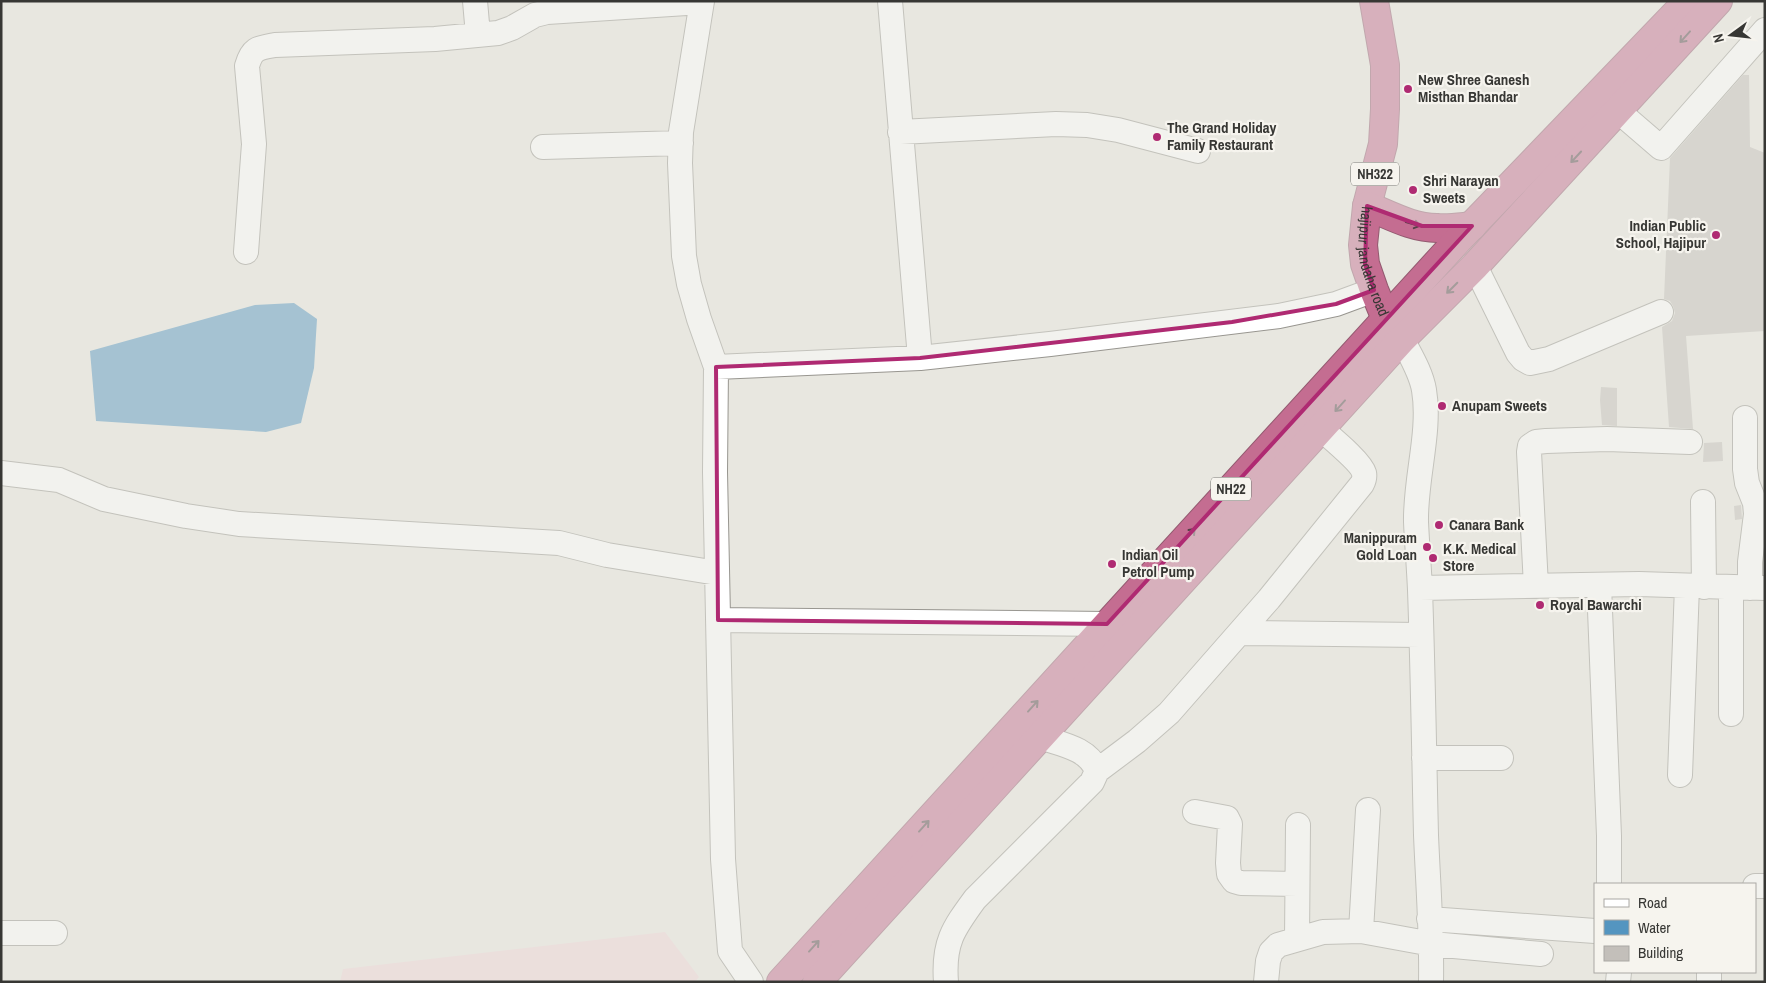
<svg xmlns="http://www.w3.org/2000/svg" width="1766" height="983" viewBox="0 0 1766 983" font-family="'Archivo Narrow',sans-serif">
<rect width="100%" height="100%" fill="#e8e7e0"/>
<!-- education -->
<path fill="#f0d5d8" d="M665,932l34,45 -4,5h-355l3,-13z"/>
<!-- water -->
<path fill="#5495c0" d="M294,303l23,16 -3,49 -13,55 -35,9 -170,-11 -6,-70 165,-46z"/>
<!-- building -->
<path fill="#c3bfba" d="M1743,75h6l1,72 15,6v178l-79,5 7,93 -24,-2 -7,-100 10,-6 3,-8 -2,-7 -3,-5 -6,-2 6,-141z
M1601,387l16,1v38l-15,-1 -2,-25z
M1722,442l1,19 -20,1 1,-19z
M1741,505l1,14 -7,1 -1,-14z"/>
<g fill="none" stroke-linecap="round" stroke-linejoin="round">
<defs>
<path id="minor" d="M475,1l3,34
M702,1l-21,131 -1,31 4,93 5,28 10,35 17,48 -1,105 8,387 7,92 21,31
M890,1l30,357
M1618,111l43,37 104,-118
M900,132l156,-8 31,1 31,5 80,21
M543,147l138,-4
M246,252l8,-108 -7,-78c5,-18 11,-18 28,-21l160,-6 63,-6 14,-5 23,-13 12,-3 155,-10
M1475,266l43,87 5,6 7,4 19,-4 112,-47
M1402,339c8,16 19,33 22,51 7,41 -9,89 -8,132 1,22 3,45 4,68 3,81 4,163 6,245 2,49 6,98 5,147
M716,367l204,-9 130,-14 229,-28 57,-12 38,-14
M1745,418v51l2,14 8,20 1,11 -6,48v26
M1,473l58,7 45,19 82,17 53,8 320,19 48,12 110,18
M1703,502l1,85
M1599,585l10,251v48
M1536,586l-7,-134 1,-6 6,-4 10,-1 61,-2 83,3
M1420,588l219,-4 126,4
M718,620l389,4
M1240,633l181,2
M1731,714v-126
M1424,758h77
M1097,771l40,-30 32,-28 100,-114 93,-115c2,-4 3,-7 2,-11 -3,-11 -34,-36 -44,-45
M1680,775l7,-189
M1195,812l32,6 3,6 -2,39 1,11 5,7 7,2 56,1
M1755,886h10
M1429,919l166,12
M1361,931l7,-121
M1,933h54
M1297,939l1,-114
M1709,972v10
M946,982c-3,-39 7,-53 29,-83l117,-117 5,-11c-8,-23 -37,-27 -57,-34
M1266,982l2,-21 3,-9 7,-7 45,-13 38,-1 71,13 109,10
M1618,982l1,-10"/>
<g id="highway">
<path id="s1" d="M1374,1l11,64v44l-2,35 -16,62 -4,39 2,19 9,26 12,29 10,13"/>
<path d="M1367,206c23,9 45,22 70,22 12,1 24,-1 35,-2"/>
<path d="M781,982l677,-742 230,-239"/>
<path d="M817,982l585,-643 73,-73 243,-265"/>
</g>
</defs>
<!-- minor casing -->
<use href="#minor" stroke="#989690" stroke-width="26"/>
<!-- highway casing -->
<use href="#highway" stroke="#935a70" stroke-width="30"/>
<!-- minor -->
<use href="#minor" stroke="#fff" stroke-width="24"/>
<!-- highway -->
<use href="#highway" stroke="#c46d91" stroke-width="28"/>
</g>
<!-- one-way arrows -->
<defs><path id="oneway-shaft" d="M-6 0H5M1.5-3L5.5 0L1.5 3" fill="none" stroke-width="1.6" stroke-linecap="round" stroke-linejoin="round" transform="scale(1.25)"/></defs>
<g stroke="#534247">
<use href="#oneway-shaft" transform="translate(1685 37) rotate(132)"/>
<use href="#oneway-shaft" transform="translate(1576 157) rotate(133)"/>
<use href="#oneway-shaft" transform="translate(1413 224) rotate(16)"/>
<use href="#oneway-shaft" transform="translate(1452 288) rotate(135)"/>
<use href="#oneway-shaft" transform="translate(1340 406) rotate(132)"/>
<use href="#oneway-shaft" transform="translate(1190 534) rotate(-48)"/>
<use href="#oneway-shaft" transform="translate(1033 706) rotate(-48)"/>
<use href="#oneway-shaft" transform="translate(924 826) rotate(-48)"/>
<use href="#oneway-shaft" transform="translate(814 946) rotate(-48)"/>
</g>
<!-- marked area -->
<path d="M0 0H1766V983H0ZM1367,206l55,20h50l-365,398 -389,-4 -2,-253 204,-9 312,-36 104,-18 38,-14 -9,-26z" fill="#e8e7e0" fill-opacity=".55" fill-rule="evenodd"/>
<path fill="none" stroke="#af2a72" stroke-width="4" stroke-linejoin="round" d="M1367,206l55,20h50l-365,398 -389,-4 -2,-253 204,-9 312,-36 104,-18 38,-14 -9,-26z"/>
<!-- markers -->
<g fill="#af2a72" stroke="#f6f4ee" stroke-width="2">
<circle cx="1408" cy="89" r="5"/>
<circle cx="1157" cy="137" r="5"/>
<circle cx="1413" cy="190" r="5"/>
<circle cx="1716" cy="235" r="5"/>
<circle cx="1442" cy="406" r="5"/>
<circle cx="1439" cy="525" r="5"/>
<circle cx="1427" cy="547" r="5"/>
<circle cx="1433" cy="558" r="5"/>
<circle cx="1112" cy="564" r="5"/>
<circle cx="1540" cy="605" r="5"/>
</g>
<g text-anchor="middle" stroke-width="4.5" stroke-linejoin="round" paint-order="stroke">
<!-- shield labels -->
<g fill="#f6f4ee" stroke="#70706c" stroke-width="1">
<rect x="1351" y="162.5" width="48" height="23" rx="4"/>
<rect x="1211" y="477.5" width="40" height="23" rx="4"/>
</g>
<g font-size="14" font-weight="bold" fill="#373734">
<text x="1375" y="179">NH322</text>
<text x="1231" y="494">NH22</text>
</g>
<!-- poi labels -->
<g font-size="15" font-weight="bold" fill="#373734" stroke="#f6f4ee" text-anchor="start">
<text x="1418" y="85">New Shree Ganesh<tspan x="1418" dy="17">Misthan Bhandar</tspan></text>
<text x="1167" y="133">The Grand Holiday<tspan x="1167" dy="17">Family Restaurant</tspan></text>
<text x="1423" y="186">Shri Narayan<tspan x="1423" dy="17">Sweets</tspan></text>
<text x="1706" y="231" text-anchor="end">Indian Public<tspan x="1706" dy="17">School, Hajipur</tspan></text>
<text x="1452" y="411">Anupam Sweets</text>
<text x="1449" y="530">Canara Bank</text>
<text x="1417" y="543" text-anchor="end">Manippuram<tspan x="1417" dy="17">Gold Loan</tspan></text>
<text x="1443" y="554">K.K. Medical<tspan x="1443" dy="17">Store</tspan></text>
<text x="1122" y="560">Indian Oil<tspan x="1122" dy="17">Petrol Pump</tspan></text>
<text x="1550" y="610">Royal Bawarchi</text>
</g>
<!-- street labels -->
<g font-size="15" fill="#373734" stroke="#f6f4ee">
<text dy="5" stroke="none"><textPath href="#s1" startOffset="265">hajipur jandaha road</textPath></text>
</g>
</g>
<!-- border -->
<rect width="1766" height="983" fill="none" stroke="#373734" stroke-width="5"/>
<!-- legend -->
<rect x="1594" y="883" width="162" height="90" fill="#f6f4ee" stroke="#aaa8a4"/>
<rect x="1604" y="899" width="25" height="8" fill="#ffffff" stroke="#aaa8a4"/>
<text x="1638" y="908" font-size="15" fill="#373734">Road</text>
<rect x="1604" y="920" width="25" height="15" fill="#5495c0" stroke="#aaa8a4"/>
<text x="1638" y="933" font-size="15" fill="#373734">Water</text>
<rect x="1604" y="946" width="25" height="15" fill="#c3bfba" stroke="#aaa8a4"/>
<text x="1638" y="958" font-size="15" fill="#373734">Building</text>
<!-- north arrow -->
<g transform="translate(1731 35) rotate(255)" stroke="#f6f4ee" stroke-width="4" paint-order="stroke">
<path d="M0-4L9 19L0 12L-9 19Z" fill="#373734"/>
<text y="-8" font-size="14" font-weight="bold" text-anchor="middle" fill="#373734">N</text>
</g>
</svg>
